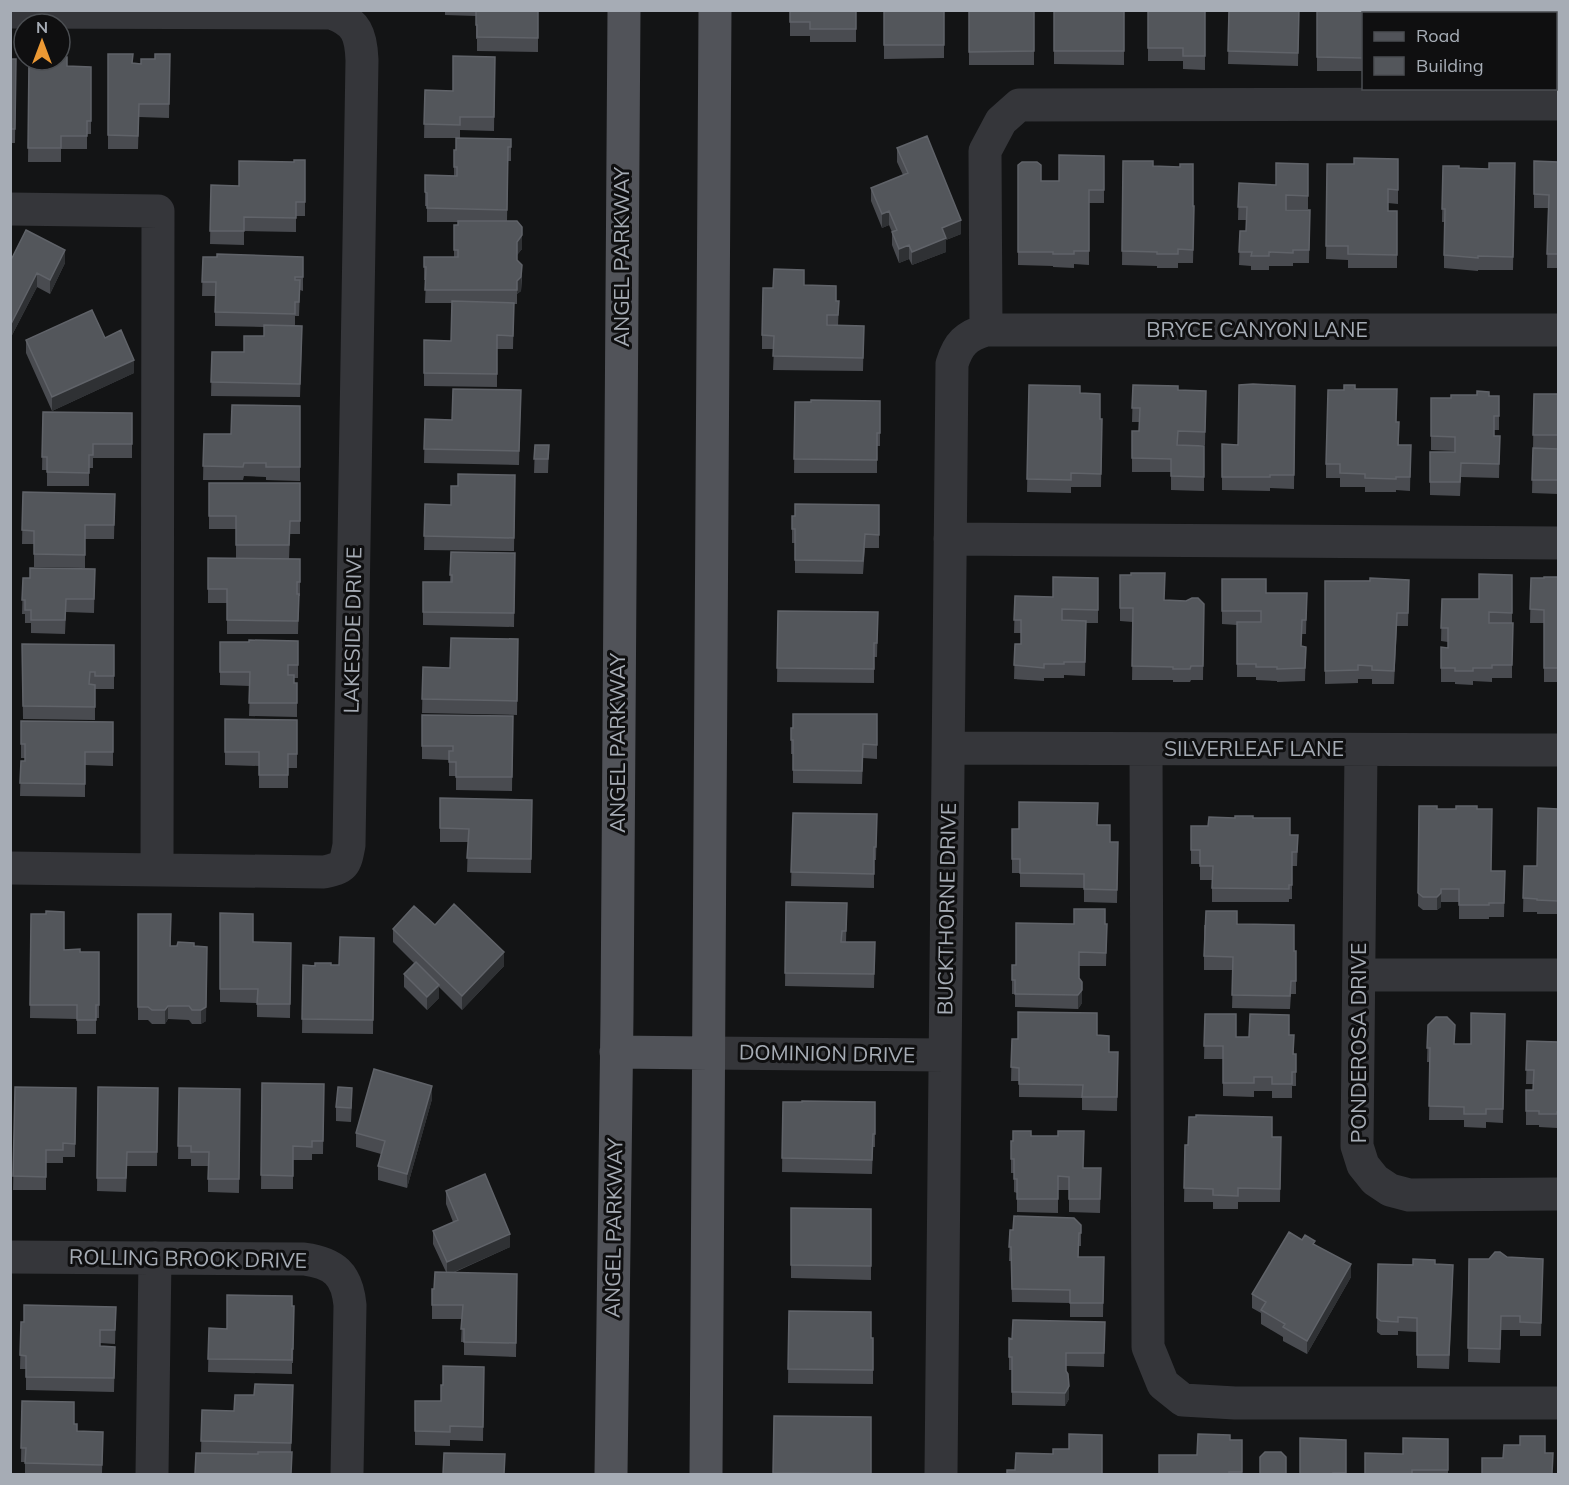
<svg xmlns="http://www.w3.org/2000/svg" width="1569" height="1485" viewBox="0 0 1569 1485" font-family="Mulish,sans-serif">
<rect width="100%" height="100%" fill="#131415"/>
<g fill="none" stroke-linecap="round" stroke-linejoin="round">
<!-- minor -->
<path stroke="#35363a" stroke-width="33" d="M10,12l321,1c26,9 30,22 31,47l-13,785c-4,21 -4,22 -25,27l-314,-4
M10,209l148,2 -1,659
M986,330l-1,-179 16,-30 18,-16 539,-1
M950,539l608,4
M949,748l609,2
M1146,749l2,598 15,37 20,16 52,3h323
M1361,750l-4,396 6,19 12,15 15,10 19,5 149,-1
M1359,975h199
M708,1053l237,2
M10,1257l294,2c30,4 43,15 46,46l-3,169
M152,1474l3,-216
M941,1474l11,-1110c6,-20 14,-28 34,-34h572"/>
<!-- major -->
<path stroke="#515359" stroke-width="33" d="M616,1052l92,1
M611,1474l6,-459 7,-1005
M706,1474l9,-1464"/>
</g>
<!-- wall -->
<path fill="#494b50" d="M445,10h93v42l-61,-1v-12h-1v-23l-31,-1z
M790,10h66v32h-46v-6h-20z
M884,10h60v48l-60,1z
M969,10h65v55h-65z
M1054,10h70v55l-70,-1z
M1148,10h57v60l-22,-1v-8h-35z
M1229,10h70l-1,56 -70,-2z
M1317,10l47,4v57h-47z
M1558,10v56h-2v-52z
M108,54l25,9 8,1 29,-10 -1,64 -30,-1 -1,32h-30z
M495,57l-1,74 -34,-1v8l51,1v22h-3l-1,60 15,28 -5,6v5l5,19 -1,12 -4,3v10h-3l-1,45h-16v38l-73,-1v-46l27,1 1,-38h-27l1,-23h-2v-23h30v-32h4v-3h-31v-16h-2v-31l29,1v-26h2v-12h-32l1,-48 28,1z
M10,59h6l-1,84h-5z
M29,60l38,6 24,1v67h-4v15h-26v13h-33z
M897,148l64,86 -15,6v12l-34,13 -3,-6 -10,4 -7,-18v-13l-3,-7 -7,3 -11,-27v-13l32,-13 -6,-13z
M1104,156v47h-15v62l-15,-1v4l-21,-1v-1l-35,-1v-100l23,16h18z
M1398,159v45l-10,-1v8h9v57h-49v-8l-22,-1 1,-95h27z
M305,160v56h-9v16l-52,-1v14l-34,-1 1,-59 28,1 55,-24z
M1123,161l30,5 40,40 1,14 -1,43h-15v5h-21v-2l-35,-1z
M1534,161l24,1v106h-11l1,-60h-14z
M1515,163l-2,107h-35v1l-34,-3v-46h-2l1,-56 16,2 30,1z
M1308,164v45h-22v1h24l-1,53h-16v3h-24v4h-18v-4l-12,-1 1,-34h6v-11h-8l1,-37 37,2z
M203,257h100v34l-3,-1 -1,26h-4v10l7,13 -2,58 -89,-1 1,-44h32l20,-16v-9l-49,-1v-30h-13z
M10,258l55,5 -15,31 -13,-7 -26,50z
M804,285l32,16h3l-1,25h26l-1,45 -90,-1 1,-21h-12v-14l11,-47z
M105,338l29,35 -82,38 -26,-58v-13z
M1029,385l51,8 20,26h2l-1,68h-30v6l-44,-1z
M1133,385l45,5 28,1 -1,54h-28l27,1v45l-33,-1v-18h-39v-41h7l1,-9h-8z
M1295,386l-1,103 -24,-1v3l-48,-1v-46l16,1z
M1355,389l41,33 3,23h12l-1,46 -14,-1v2h-31v-5h-25v-9h-14v-14l18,-74z
M521,390l-2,75 -95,-2 1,-44 27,1z
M1534,394h24v55l-25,-1z
M1489,396h10v34h-5v6h6l-1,42 -38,-1 -1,19 -30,-1v-43h25v-1l-24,-1v-52h20z
M880,401v45h-3v27h-83l1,-71z
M300,406v75l-34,-1v-3l-22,-1 -1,4h-40l1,-46h27z
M43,412l89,1v45h-39v10h-4v18h-42v-16h-5z
M535,445h14l-1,28h-14z
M1533,448l25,1v45l-26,-1z
M515,475l-1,76 -90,-1 1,-46 26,1v-19h7z
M209,483h91v51h-10l-1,25h11v37h-1l-1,38h-71v-31h-19v-45h28v-29h-27z
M23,492l92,2 -1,45h-29v29l-51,-1v-23h-12z
M879,505v43h-14l-2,26 -68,-1v-30h-3v-14z
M451,552l64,1 -1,74 -91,-2v-43h27z
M95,569l-1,44 -28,-1 -1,22 -34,-1v-10h-6v-9h-3l1,-36h7z
M1120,575l44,25 40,4 -1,76h-12l-1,2h-17v-2h-41l1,-58 -13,-1z
M1512,575v103h-20v4l-19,-1v4l-18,-1v-2h-14v-35l7,1v-6l-7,-1 1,-42h37z
M1558,577v105h-14v-59h-14l1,-45h13z
M1098,578v45h-12l-1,53 -21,-1v3h-20v3l-30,-2 1,-35h6v-11h-7l1,-37 38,1z
M1222,579l44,14h41l-1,41h-4l-1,12 5,1 -1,34 -28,1v-1l-21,-1v-3h-19v-52l-15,-1z
M1409,580l-1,46h-11l-3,58h-22v-5h-14v4l-33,1v-103z
M778,611l100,1 -1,45h-3v26l-97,-1z
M518,639l-1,76 -95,-2 1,-46 27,1z
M298,641v37h-4v5h3v34l-48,-1 1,-30 -30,-1v-43h29z
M22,644l92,1v44h-19v31l-72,-1z
M877,714v45l-14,-1 -1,26 -69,-1v-29h-2v-26z
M422,715l91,1 -1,75 -56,-1v-14h-7v-16l-27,-1z
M225,719l72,1v48h-9v20h-29v-22l-34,-1z
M21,721l92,1v44l-28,-1v32l-65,-1 1,-35h4v-3h-4z
M440,798l92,2 -1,73 -64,-1 1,-30h-28z
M1419,806l18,3 54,62h14l-1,46h-15v2h-30v-17h-18v5l-4,3h-14l-5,-4z
M1558,809v105h-21v-2h-14l1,-46h13z
M793,813l84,1 -1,46h-2v28l-83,-2z
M1253,818l37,17h8l-1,31h-5v33h-3v3h-77v-22h-12v-16h-9v-38h17z
M1098,825l12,17h8l-1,61 -33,-1v-14l-64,-1v-14h-8v-44z
M786,902l61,1 -1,39h29l-1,46 -89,-2z
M220,913l33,29 38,1 -1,75 -33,-1v-14l-37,-1z
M31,914l33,36 16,2h19v66h-3v16h-19v-15l-47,-1z
M138,914l33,13v19h23l12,75 -5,3h-9l-3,-4 -21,-1 -3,5h-13l-4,-4h-10z
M1074,924h33l-1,42h-27v12l3,18v7l-4,6 -63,-2v-13h-3v-29h4z
M1237,924l57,27h2v43h-5l-1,15 -58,-1 1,-38h-29v-45z
M435,925l69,41 -42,44 -23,-23v11l-12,12 -23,-23v-13l10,-11 -21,-21v-13z
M374,938l-1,96 -71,-1 1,-68h36z
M1205,1014l31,23h13l40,-2 5,19h2v32h-4v12h-20v-7h-18v6l-31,-1v-37h-19z
M1505,1014l-2,109 -17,-1v6l-22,-1v-7h-35l1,-58h-3l1,-37 27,19h16z
M1097,1035l12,17h9l-1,59 -35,-1v-12l-63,-1v-16h-8l1,-42z
M1527,1041l31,1v83h-1v3l-18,-1v-2h-13v-35h7l1,-6h-8z
M262,1083l62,1 -1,70h-11v6h-19v29h-32z
M15,1087l61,1 -1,69h-12v6h-17v27h-33z
M98,1087l60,1 -1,78h-30l-1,26 -29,-1z
M179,1088l61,1 -1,104 -31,-1v-26h-17v-7h-13z
M432,1099l-25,89 -29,-8v-14l3,-12 -25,-7v-14z
M352,1102l-1,20 -15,-1v-14z
M783,1102h92v45h-2l-1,27 -90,-2z
M1031,1136l52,32h18l-1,45 -31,-1v-22h-11v23l-41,-1v-19l-3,-1v-19h-3v-32z
M1272,1137h9l-1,65h-42v7h-25v-7h-29l1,-57z
M446,1191l64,56 -57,26 64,1 -1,83 -52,-2v-13h-3l1,-23h-30v-30h2l12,-17 -13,-28v-13l20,-9 -7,-18z
M791,1208l80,1v71l-80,-2z
M1081,1225v21h-2l-1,11h26l-1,60h-33v-14l-58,-1 -1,-41h-2l1,-31z
M1302,1240l13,5 36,32 -44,77 -24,-13v-4l-22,-13v-11l-9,-5v-14z
M1507,1257l36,2 -2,77h-21v-6h-19l-1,33 -32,-1 1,-103h20z
M1378,1264h57l18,14 -4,91 -32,-1v-36l-19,-1v4h-17l-4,-3z
M292,1306h2l-1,57h-1v11l-84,-2 1,-44 18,1z
M116,1307l-1,37 -15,-1v3l15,1 -1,45 -88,-2v-21h-6l1,-47z
M789,1311l84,27v46l-85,-1z
M1105,1322l-1,45 -38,-1 3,33 -4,7 -53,-1v-35h-3v-13l3,-18z
M484,1367l-1,74 -33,-1v6l-35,-1v-44h26l2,-16z
M293,1399l-2,53v22l-90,-21 1,-43 32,1z
M22,1401l52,23 3,7 26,1 -1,42h-77v-12h-4z
M774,1416l97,1v57h-98z
M1448,1439v35h-83z
M1230,1440h12v34h-83z
M1346,1440v34h-46z"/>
<!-- shaded-wall -->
<path fill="#2f3134" d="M889,211v14l-7,3v-14z
M961,220v14l-15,6v12l-34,13v-13l30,-24z
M522,235v14l-5,6v-13z
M909,245v14l-10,4v-14z
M65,250v13l-15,31v-14z
M522,265l-1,26 -4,3v-13z
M37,273v14l-26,50v-13z
M134,360v13l-82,38v-14z
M1441,893v14l-4,3v-13z
M504,952v14l-42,44v-14z
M207,960l-1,61 -5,3v-14z
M1082,982v21l-4,6v-14z
M439,985v13l-12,12v-13z
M168,1006v13l-3,5v-14z
M432,1086v13l-25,89v-14z
M510,1234v13l-63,28v-13z
M1351,1264v13l-44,77v-13z
M1069,1386v13l-4,7v-13z"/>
<!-- building -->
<path fill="#53565b" stroke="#606369" stroke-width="1.5" d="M476,10h62v28l-61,-1v-12h-1z
M790,10h66v19h-46v-7h-20z
M884,10h60v35h-60z
M969,10h65v41l-65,1z
M1054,10h70v41h-70z
M1148,10h57v46h-22v-8h-35z
M1229,10h70l-1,43 -70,-2z
M1317,10h69v4h-22v44l-47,-1z
M1401,10h75v4h-75z
M1487,10h71v43h-2v-39h-69z
M108,54h25l-1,9 9,1v-5h14v-5h15l-1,50h-30l-1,32 -30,-1z
M453,56l42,1 -1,60h-34v8l-36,-1 1,-34 28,1z
M60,57h7v9l24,1v54h-4v15h-26v12h-33l1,-88h31z
M10,59h6l-1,70h-5z
M927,136l34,84 -19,8 4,10 -34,14 -3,-7 -10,4 -7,-17 5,-2 -8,-19 -7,3 -11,-26 37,-15 -11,-25z
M456,138l55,1v8h-3l-1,63 -80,-2v-15l-2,-1v-17l32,1v-9h-3v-17h2z
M1059,155l45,1v34h-15v61h-15v3h-21v-2h-35v-87l4,-3h15l4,3v16h18z
M1354,158l44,1v31l-10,-1v22h9v44l-49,-1v-8h-22l1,-82h27z
M294,160h11v42h-9v16l-52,-1v14h-34l1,-46 28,1v-25l55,1z
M1123,161h30v5l27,1v-3h13v42h1l-1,44 -15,-1v5h-21v-2l-35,-1z
M1534,161l24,1v92h-11l2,-59 -15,-1z
M1276,163l32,1v32l-22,-1v15h24l-1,40h-16v3l-24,-1v4h-18l1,-4h-13l1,-21h6l1,-24h-9l1,-24 37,2z
M1489,163h26l-2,94 -35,-1v2l-34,-3 1,-46h-3l1,-43h16v2l30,1z
M458,221h59l5,6v8l-5,7v18l5,5 -1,12 -4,4v9h-92l1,-23h-2v-10h34v-7h-4v-25h4z
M26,230l39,20 -15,30 -13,-7 -26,51 -1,-66h2z
M217,254l86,3v20h-8v3h5l-1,22h-4v12l-80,-2 1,-30h-14l1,-25h14z
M774,269l30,1v15l32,1v15h3l-1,14h-11v10l37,1 -1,32 -90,-2 1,-20 -12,-1 1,-47h10z
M452,301l62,2 -1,33 -16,-1v39l-73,-1v-33l27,1z
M92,310l13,28 16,-8 13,30 -82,37 -26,-57z
M264,325l38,1 -2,58 -89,-2 1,-30h32v-16h20z
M1253,384l42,2 -1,89h-24v2h-48v-33l16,1 1,-60z
M1029,385l51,1v7l20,1v25h2l-1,55 -30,-1v7l-44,-1z
M1133,385l45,1v4l28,1 -1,41 -27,-1 -1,14 27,1v31l-33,-1v-17l-39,-1v-27h7l1,-23h-8z
M1344,385h11v4h42l-1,33h3l-1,23h13l-1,32h-14v2l-31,-1v-4l-25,-1v-9h-14l2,-74h16z
M453,389l68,1 -2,61 -95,-2 1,-30 27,1z
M1477,391l12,1v4h10v20h-5v20h6l-1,28 -38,-1 -1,19h-30v-30h25v-15l-24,-1v-38h20v-3h26z
M1534,394h24v41h-25z
M811,400l69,1v32h-3v27l-83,-1 1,-57h16z
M232,405l68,1v61h-34v-4h-22l-1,4 -40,-1 1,-32h27z
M43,412l89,1v31h-39v11h-4v18l-42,-1v-15h-5z
M535,445h14l-1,14h-14z
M1533,448l25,1v31h-26z
M458,474l57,1 -1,63 -90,-2 1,-32 26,1v-19h7z
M209,483h91v38h-10l-1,24h-53v-29h-27z
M23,492l92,2 -1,31h-29v30l-51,-1v-23l-12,-1z
M795,504l84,1v30l-14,-1 -2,27 -68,-1v-31h-3v-13h3z
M451,552l64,1 -1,60 -91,-1v-30h29v-7h-2z
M208,558l92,1v23h-3v12h2l-1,27 -71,-1v-31h-19z
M30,568l65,1 -1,30h-28l-1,21h-34v-10h-6v-10h-3l1,-22h7z
M1131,573h34l-1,27 22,1 6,-3h6l6,6 -1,62h-12l-1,3h-17v-2l-41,-1 1,-58h-13v-33h11z
M1479,574l33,1v38l-23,-1v11h24l-1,42h-20v3h-19v3h-18v-3h-14v-21l7,1v-20h-7l1,-29h37z
M1053,577l45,1v32l-36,-1v11l24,1 -1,41h-21v2h-20v4l-30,-3 1,-21h6v-24h-7l1,-24 38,1z
M1544,577h14v91h-14v-58l-14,-1 1,-31h13z
M1370,578l39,2 -1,33h-11l-3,58 -22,-1v-4l-14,-1v5l-33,1v-90h45z
M1222,579h44v14h41l-1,27h-4l-1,26 5,1 -1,21 -28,1v-2h-21v-3h-19v-42h24v-11h-39z
M778,611l100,1 -1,31h-3v26l-97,-1z
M451,638l67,1 -1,62 -95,-2 1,-32 27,1z
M249,640l49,1v24h-10v10h6v8h3v20h-48l1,-31h-30v-30h29z
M22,644l92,1v31h-19v-4h-5l-1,12 6,1v22l-72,-1z
M793,714h84v31l-14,-1 -1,27 -69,-1v-30h-2v-12h2z
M422,715l91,1 -1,61h-56v-15h-7v-11h4v-5h-31z
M225,719l72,1v34h-9v21h-29v-23h-34z
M21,721l92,1v30h-28v32l-65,-1 1,-22h4v-17h-4z
M440,798l92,2 -1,59 -64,-1 2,-29 -29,-1z
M1019,802l79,1 -1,22h13v17h8l-1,48 -33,-1v-15l-64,-1v-14h-8v-30h7z
M1419,806h18v3h19v-3h21v3h15l-1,62h14l-1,32h-15v2h-30v-16h-18v4l-4,4h-14l-5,-4z
M1538,808l20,1v92l-21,-1v-1l-14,-1 1,-32h13z
M793,813l84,1 -1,33h-2v27l-83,-2z
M1235,816h18v2h37v17h8l-1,17h-5v33h-3v4l-77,-1 1,-22h-13v-16h-9v-24h17l1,-9 26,1z
M786,902l61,1 -1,28h-4l-1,11h34l-1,32 -89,-1z
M454,904l50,48 -42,44 -69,-67 21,-23 21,19z
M1074,909h31v15h2l-1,29 -27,-1v26l3,4v8l-4,5 -63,-1v-14h-3v-15h4v-42l58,1z
M46,911l18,1v38l16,-1v3h19v53h-3v15h-19v-15h-47l1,-91h15z
M1206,911h31v13l57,1v26h2v30h-5l-1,15 -58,-1 1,-38 -29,-1z
M220,913l33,1v28l38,1 -1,61h-33l1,-15h-38z
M138,914h33l-1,32h7l1,-4 16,1v3l13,1 -1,60 -5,3h-9l-3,-4h-21l-3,4h-13l-4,-3h-10z
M340,937l34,1 -1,82 -71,-1 1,-54 12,1v-3h16v2h8z
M416,962l23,23 -12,12 -23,-23z
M1018,1012l79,1v22l12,1v16h9l-1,45h-35l1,-12 -64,-1v-16l-8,-1 1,-28h6z
M1471,1013l34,1 -2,95h-17v5h-22v-7l-35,-1 1,-58h-3l1,-23 8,-8h11l8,8 -1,19h17z
M1205,1014h31v23h13l1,-23 39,1v20h5l-1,19h3v18h-4v12h-20v-7h-18v6h-31v-37h-19z
M1527,1041l31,1v70h-1v2h-18v-3h-13v-21h7l1,-20h-8z
M374,1069l58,17 -25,88 -29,-8 7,-25 -29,-8z
M262,1083l62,1 -1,57h-11v6l-19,-1v30l-32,-1z
M15,1087l61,1 -1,56 -12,-1v7h-17v27l-33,-1z
M98,1087l60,1 -1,64h-30l-1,26h-29z
M338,1087l14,1 -1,20 -15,-1z
M179,1088l61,1 -1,90h-31l1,-27h-18v-6h-13z
M802,1101l73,1v32h-2l-1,26 -90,-2 1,-56h19z
M1196,1115l76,2v20h9l-1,52 -42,-1v8l-25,-1v-6l-29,-1 1,-43h3l1,-28h7z
M1013,1131h18v5h27v-5h26l-1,37h18l-1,31h-31v-22l-11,-1v23h-41v-20h-3v-20h-3v-18h2z
M485,1174l25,60 -63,28 -14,-31 25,-11 -12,-29z
M791,1208l80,1v57l-80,-1z
M1014,1216l60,2 7,7v8h-2l-1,24h26l-1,46h-33v-13l-58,-1 -1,-42h-2l1,-17h3z
M1289,1232l13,8 3,-5 10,6 -2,3 38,20 -44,77 -24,-14 2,-3 -24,-14 5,-8 -14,-8z
M1495,1252h5l7,5 36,2 -2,64 -21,-1v-6h-19l-1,33 -32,-1 1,-89h20z
M1413,1259l22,1v4l18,1 -4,90h-32v-37l-19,-1v5l-17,-1 -4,-3 1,-54 35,1z
M435,1272l82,2 -1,69 -52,-1v-13h-3l2,-24h-31v-16h2z
M227,1295l65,1v10h2l-1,43h-1v11l-84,-1 1,-31 18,1z
M24,1305l92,2 -1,23h-15v16l15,1 -1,31 -88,-1v-21l-6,-1 1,-33h3z
M789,1311l82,1v26h2v32l-85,-1z
M1013,1320l92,2 -1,31h-38v18l2,3 1,12 -4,7 -53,-1v-35h-3v-19l3,1z
M443,1366l41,1 -1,60 -33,-1v6l-35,-1v-30h26v-16h2z
M255,1384l38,1 -2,58 -90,-2 1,-31 32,1 1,-16h19z
M22,1401l52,1v22h3v7l26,1 -1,33 -77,-2 1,-15h-5z
M774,1416l97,1v57l-98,-1z
M1069,1434l33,1v39h-95v-4h8l1,-17 37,1v-5h16z
M1198,1434l32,1v5h12v32h-13v2h-70v-19h38z
M1520,1436h25v17h8l-1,21h-70v-16h21l1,-13h16z
M1300,1438l46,2v33h-13v1h-33z
M1403,1438l45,1v31h-36v4h-47v-21l38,1z
M258,1452h34l-1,22h-96l1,-21 62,1z
M1265,1452h16l5,5v17h3h-29v-17z
M444,1453l61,1 -1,20h-61z"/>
<g text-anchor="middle" stroke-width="6" stroke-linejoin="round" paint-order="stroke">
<!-- street labels -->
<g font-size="21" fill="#a6acb5" stroke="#0f0f10">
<text transform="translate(622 257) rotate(-90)" y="7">ANGEL PARKWAY</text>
<text x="1257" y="337">BRYCE CANYON LANE</text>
<text transform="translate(353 630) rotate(-89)" y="7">LAKESIDE DRIVE</text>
<text transform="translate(618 743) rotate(-90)" y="7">ANGEL PARKWAY</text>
<text x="1254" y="756">SILVERLEAF LANE</text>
<text transform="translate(947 909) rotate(-89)" y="7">BUCKTHORNE DRIVE</text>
<text transform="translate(1359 1043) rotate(-90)" y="7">PONDEROSA DRIVE</text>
<text transform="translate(827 1054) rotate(1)" y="7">DOMINION DRIVE</text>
<text transform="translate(614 1228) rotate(-89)" y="7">ANGEL PARKWAY</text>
<text transform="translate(188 1259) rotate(1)" y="7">ROLLING BROOK DRIVE</text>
</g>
</g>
<!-- border -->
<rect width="1569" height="1485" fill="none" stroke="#a6acb5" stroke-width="24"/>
<!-- legend -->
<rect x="1362" y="12" width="195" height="78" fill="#0f0f10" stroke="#4b4e52" stroke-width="1.5"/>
<rect x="1374" y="32" width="30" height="9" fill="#515359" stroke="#4b4e52" stroke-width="1.5"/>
<text x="1416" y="42" font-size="18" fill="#a6acb5">Road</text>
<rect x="1374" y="57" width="30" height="18" fill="#53565b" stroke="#4b4e52" stroke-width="1.5"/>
<text x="1416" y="72" font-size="18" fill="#a6acb5">Building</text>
<!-- north arrow -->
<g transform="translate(42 42)"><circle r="28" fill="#0f0f10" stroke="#4b4e52" stroke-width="1.5"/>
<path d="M0-4.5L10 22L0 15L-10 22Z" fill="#ec9934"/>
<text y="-9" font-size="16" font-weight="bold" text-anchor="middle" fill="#a6acb5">N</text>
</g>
</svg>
